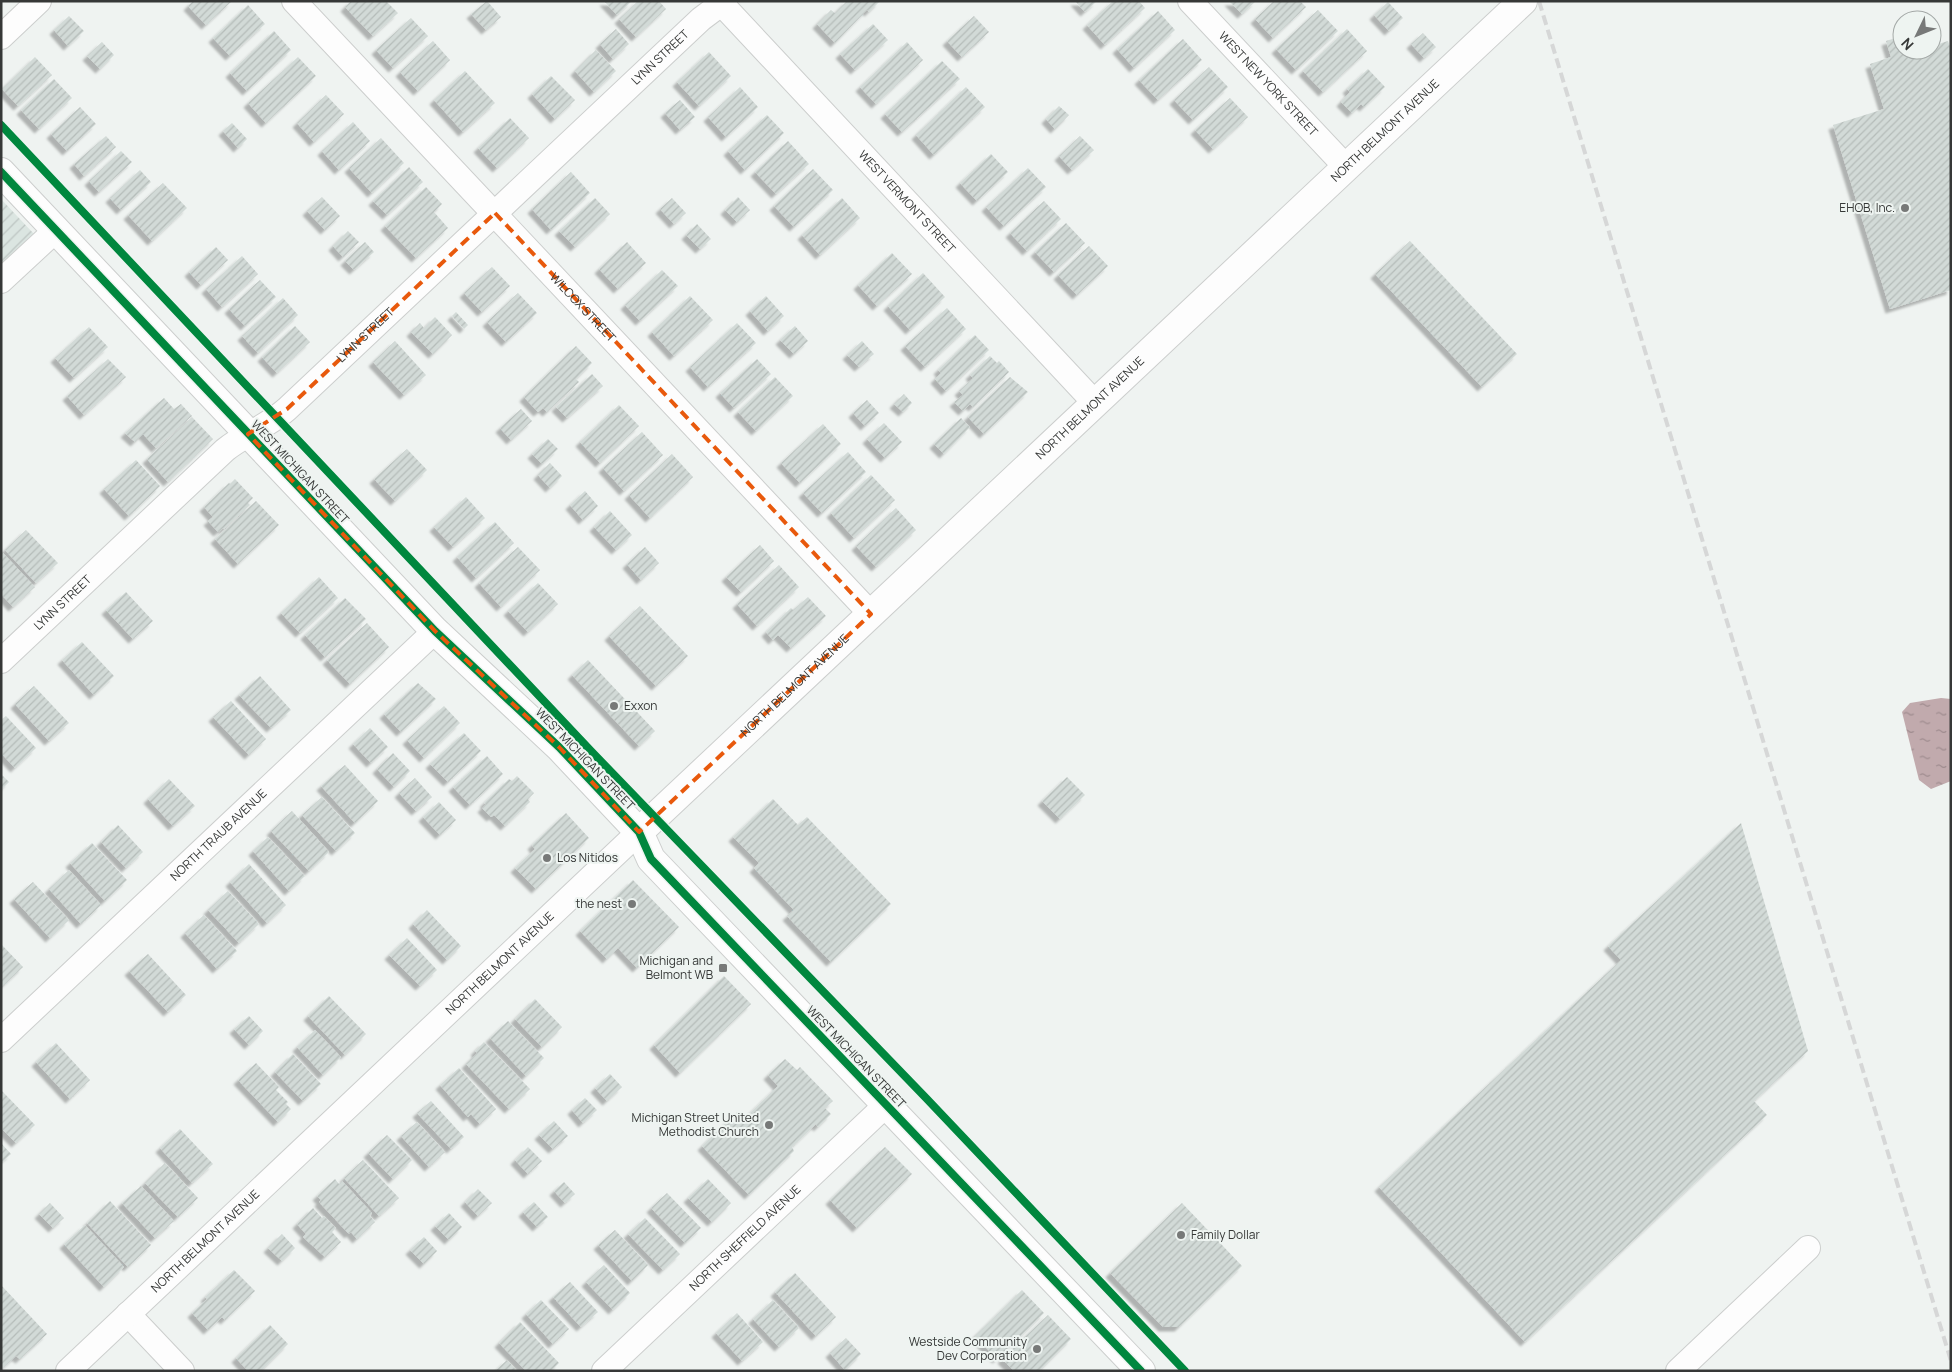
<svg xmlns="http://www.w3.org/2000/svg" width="1952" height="1372" viewBox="0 0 1952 1372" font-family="Manrope,sans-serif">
<defs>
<pattern id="industrial-furrows" width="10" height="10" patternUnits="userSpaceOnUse" patternTransform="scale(1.25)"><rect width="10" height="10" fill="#dbe5e1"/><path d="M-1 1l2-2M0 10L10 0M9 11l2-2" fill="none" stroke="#bdc5c2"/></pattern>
<pattern id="water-ripples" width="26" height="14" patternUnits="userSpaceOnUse" patternTransform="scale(1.25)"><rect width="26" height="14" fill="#c1aaad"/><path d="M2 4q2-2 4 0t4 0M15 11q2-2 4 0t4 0" fill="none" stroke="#9e8b8e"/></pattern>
<pattern id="building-hatch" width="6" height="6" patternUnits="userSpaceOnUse" patternTransform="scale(1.25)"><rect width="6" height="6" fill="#d2dad7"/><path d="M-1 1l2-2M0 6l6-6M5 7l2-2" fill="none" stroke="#b5bcb9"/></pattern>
<filter id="shadow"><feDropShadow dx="-4.5" dy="4.5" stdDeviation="1" flood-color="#0004"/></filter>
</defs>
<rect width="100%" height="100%" fill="#eff3f1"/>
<!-- industrial -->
<path fill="url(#industrial-furrows)" d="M1,199l33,35 -33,31z"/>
<!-- water -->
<path fill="url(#water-ripples)" d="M1941,698l10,1v82l-20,8 -12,-9 -17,-68 8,-9z"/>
<!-- building -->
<path fill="url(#building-hatch)" filter="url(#shadow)" d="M193,1h39l-26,24 -18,-19z
M351,1h35l12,12 -25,23 -28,-29z
M487,1l14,16 -15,13 -15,-16z
M604,1h28l-15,14z
M638,1h21l7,8 -30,28 -17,-18z
M847,1h33l-11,11 -2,-2 -32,33 -18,-19 14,-14 4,3z
M1075,1h22l-12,11z
M1113,1h26l6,7 -40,37 -18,-20z
M1229,1h27l-14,13z
M1274,1h26l6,6 -33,31 -18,-19z
M1388,2l15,16 -14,13 -15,-16z
M248,5l17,19 -35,32 -17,-18z
M1318,10l20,21 -42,39 -20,-21z
M1158,11l17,19 -41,38 -17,-19z
M69,16l15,15 -16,15 -14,-16z
M974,16l15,16 -27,25 -15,-16z
M411,18l17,18 -35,32 -17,-18z
M873,24l15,16 -33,30 -15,-16z
M616,29l13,15 -16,15 -13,-15z
M1347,29l20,22 -44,41 -20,-21z
M274,31l17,19 -44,41 -17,-18z
M1423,33l13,14 -12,11 -13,-14z
M1902,36v14h30v-4l16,-5 3,9v240l-61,19 -57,-184 51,-16 -14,-45 21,-7 -5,-16z
M1183,39l19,21 -44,40 -19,-20z
M433,41l17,19 -32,31 -18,-19z
M102,42l12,13 -14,14 -13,-13z
M907,42l16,18 -47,44 -16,-17z
M596,50l20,21 -22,21 -19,-21z
M709,52l22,24 -32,30 -22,-24z
M35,57l17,18 -34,31 -16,-17z
M298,57l18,19 -50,47 -18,-20z
M942,61l18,18 -58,53 -17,-18z
M1209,67l19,20 -35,33 -19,-20z
M1368,69l17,18 -21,20 -3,-3 -9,9 -11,-11 9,-10 -3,-3z
M465,71l30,32 -32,29 -29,-32z
M551,76l24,24 -20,19 -23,-25z
M54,79l18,19 -33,31 -18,-19z
M740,87l18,20 -32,30 -18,-20z
M966,87l19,20 -51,48 -18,-20z
M326,95l18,19 -30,28 -17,-19z
M1230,98l18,19 -35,32 -18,-19z
M680,100l15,17 -15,13 -15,-17z
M1059,106l10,9 -14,14 -9,-10z
M80,107l16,17 -29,27 -16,-17z
M767,115l17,18 -39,37 -17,-19z
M510,118l19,20 -32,30 -19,-20z
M353,122l17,19 -31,29 -17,-19z
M232,123l15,16 -9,9 -15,-17z
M106,136l10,11 -32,29 -10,-12z
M1080,136l14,14 -22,20 -13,-14z
M381,138l23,25 -32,30 -23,-25z
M788,141l21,23 -33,30 -21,-22z
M121,151l11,11 -33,30 -10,-11z
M991,154l17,18 -31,29 -17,-18z
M409,167l14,15 -36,33 -14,-14z
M1028,168l18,19 -42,39 -18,-19z
M813,169l20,21 -39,37 -20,-21z
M140,170l11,12 -30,28 -11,-12z
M571,172l19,21 -39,37 -19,-21z
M163,183l24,25 -35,33 -24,-26z
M426,187l16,17 -8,8 14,16 -32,30 -31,-32z
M322,197l18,19 -15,14 -18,-19z
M738,197l12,13 -13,12 -12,-12z
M595,198l15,16 -35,33 -16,-16z
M672,198l14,15 -12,11 -14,-15z
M842,198l18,20 -40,37 -18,-20z
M1044,201l17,18 -34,32 -17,-18z
M1066,223l19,20 -31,29 -19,-20z
M697,224l14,15 -11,10 -14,-14z
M348,231l11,11 -16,15 -10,-11z
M1410,241l107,113 -35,33 -107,-113z
M365,242l9,10 -20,18 -9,-9z
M627,242l19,21 -28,26 -19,-20z
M1089,246l19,20 -31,29 -19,-20z
M216,247l12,13 -27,25 -12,-13z
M892,253l20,21 -35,32 -19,-21z
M242,256l16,18 -36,33 -16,-18z
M492,267l18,19 -28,26 -18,-19z
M662,270l16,16 -38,35 -15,-16z
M923,273l22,24 -35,33 -22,-24z
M260,280l16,17 -31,29 -16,-17z
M518,293l19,20 -31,29 -19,-20z
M690,296l23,24 -39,36 -22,-24z
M766,296l18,20 -16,15 -18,-20z
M283,298l15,17 -40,38 -16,-17z
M947,308l19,21 -41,38 -20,-21z
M456,312l12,13 -4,4 -12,-13z
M435,317l17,18 -19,19 -22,-22 9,-9 4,5z
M737,323l19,20 -48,44 -18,-20z
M295,326l15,16 -33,31 -15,-16z
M795,326l13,15 -14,13 -14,-14z
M89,327l19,20 -34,31 -19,-20z
M975,335l14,15 -43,41 -11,-12 6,-6 -3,-3z
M395,341l31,34 -22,20 -31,-33z
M862,341l12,13 -15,13 -12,-12z
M576,346l16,17 -16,16 3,3 -32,30 -4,-4 -5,4 -14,-15z
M990,356l7,7 2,-2 10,11 -36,35 -3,-3 -7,7 -9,-9 9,-7 -4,-4 14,-13 -3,-3z
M108,359l18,18 -42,38 -17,-19z
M757,359l14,15 -37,34 -14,-15z
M592,374l11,12 -36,32 -11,-11z
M775,377l18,19 -37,35 -18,-19z
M1010,377l18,15 -44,42 -16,-17z
M904,394l8,9 -9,9 -9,-8z
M164,398l10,11 7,-5 11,12 -36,32 -13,-14 -8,8 -10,-9z
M867,400l12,13 -14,13 -12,-13z
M619,405l20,21 -39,37 -20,-21z
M521,409l11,12 -21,19 -11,-12z
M192,417l21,22 -45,43 -21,-23z
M961,418l9,9 -26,27 -10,-10z
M884,423l18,19 -17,16 -18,-19z
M823,424l18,20 -41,39 -19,-20z
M642,432l21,23 -39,36 -21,-23z
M548,439l10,10 -16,15 -10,-10z
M407,449l20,21 -32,31 -21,-22z
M848,452l18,20 -44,41 -19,-20z
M672,454l21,23 -43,41 -21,-23z
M136,460l24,26 -31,30 -25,-27z
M550,463l12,13 -12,12 -12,-13z
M871,475l24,25 -41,38 -23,-25z
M235,479l18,19 -5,5 2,2 -26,24 -1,-1 -5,4 -10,-11 5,-4 -9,-10 25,-24 1,1z
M585,491l13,15 -15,14 -13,-15z
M466,497l19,21 -32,29 -19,-20z
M256,501l23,24 -41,39 -23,-25z
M896,508l20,22 -40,37 -20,-21z
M610,511l22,24 -16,15 -22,-23z
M495,522l19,21 -38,35 -19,-21z
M26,530l32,33 -22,20 -31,-33z
M760,545l14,16 -33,31 -15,-15z
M518,547l22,23 -39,37 -22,-24z
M645,547l14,16 -18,17 -14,-16z
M2,552l33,35 -22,20 -12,-13z
M779,565l20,22 -42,39 -20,-22z
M319,577l19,21 -38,35 -19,-20z
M538,583l20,21 -30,28 -20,-21z
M126,592l27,29 -20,18 -27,-29z
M808,597l18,19 -35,32 -13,-13 -5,5 -7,-8 25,-24 2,2z
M345,598l21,21 -41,38 -20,-22z
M640,606l48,50 -32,30 -47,-50z
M367,623l22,24 -39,37 -23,-24z
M82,642l32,34 -20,19 -32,-35z
M588,660l67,71 -16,15 -67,-71z
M260,676l31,34 -20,18 -32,-33z
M418,683l18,16 -35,33 -17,-18z
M34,686l35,37 -20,18 -34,-37z
M231,701l35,38 -17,16 -36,-38z
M444,706l16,17 -36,35 -17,-18z
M6,716l30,32 -21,20 -14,-15v-33z
M370,728l18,19 -17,16 -18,-19z
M464,733l17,18 -33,31 -18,-18z
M393,753l17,18 -16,16 -17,-18z
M487,756l16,18 -33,31 -17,-18z
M345,765l33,36 -23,22 -34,-37z
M1,774l8,8 -8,8z
M517,776l17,17 -6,6 2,3 -25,24 -11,-11 -3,2 -9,-9 4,-4 -2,-1 25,-24 3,2z
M1067,777l18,18 -25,24 -18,-18z
M415,778l17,19 -16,14 -17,-18z
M169,779l26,27 -22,20 -25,-27z
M322,797l33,36 -19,18 -34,-36z
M773,799l25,26 9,-8 84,87 -60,58 -44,-46 7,-6 -40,-42 5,-5 -26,-26z
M439,802l17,18 -16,15 -17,-18z
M292,811l37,41 -20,19 -38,-40z
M566,813l23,25 -53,51 -21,-21 20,-19 -3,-4z
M1741,823l67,228 -54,50 13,14 -242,227 -146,-155 242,-227 -13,-14z
M118,825l25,27 -17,16 -25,-26z
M268,837l37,39 -16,15 -36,-40z
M92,843l35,37 -22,21 -35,-38z
M249,864l37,41 -19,18 -37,-41z
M69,870l32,35 -20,19 -32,-35z
M633,880l46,47 -42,41 -19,-20 -11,11 -27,-28z
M33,882l36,38 -19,18 -36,-39z
M228,891l31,33 -20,19 -31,-33z
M427,910l34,36 -14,14 -34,-36z
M204,915l33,36 -20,18 -32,-36z
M407,938l30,32 -17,16 -31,-31z
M1,944l22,23 -20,19 -2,-3z
M148,954l38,41 -18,17 -39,-41z
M724,976l27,28 -71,69 -26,-28z
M329,996l37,38 -21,21 -37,-39z
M535,999l27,28 -20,20 -27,-28z
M249,1016l14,15 -14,14 -15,-16z
M508,1021l36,37 -18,18 -36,-38z
M315,1030l26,27 -18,18 -26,-28z
M484,1042l46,47 -21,20 -43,-45 11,-11 -2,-2z
M56,1043l34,37 -20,19 -34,-37z
M293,1054l28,30 -18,17 -28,-29z
M785,1059l12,11 3,-3 33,34 -8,7 6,6 -13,13 -2,-3 -24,23 2,4 -45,44 -47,-49 35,-34 7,7 34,-33 -10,-11z
M256,1063l23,24 -3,3 12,12 -2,2 5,5 -13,13 -40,-42z
M459,1068l37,41 -16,15 -9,-10 -3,3 -28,-32z
M610,1074l12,13 -15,14 -12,-13z
M2,1091l33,34 -19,18 -15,-15z
M585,1098l12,12 -14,13 -11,-13z
M431,1101l33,36 -13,12 -34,-36z
M554,1121l14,15 -15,13 -14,-14z
M417,1122l28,30 -16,15 -28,-31z
M180,1129l33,35 -21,19 -32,-35z
M387,1135l25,25 -19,19 -25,-26z
M1,1143l10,11 -10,9z
M528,1147l14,14 -14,13 -13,-14z
M885,1147l27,27 -55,54 -27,-28z
M363,1160l36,38 -20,18 -35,-38z
M165,1163l33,35 -20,19 -33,-34z
M335,1179l4,5 3,-3 30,32 -2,3 5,6 -18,17 -6,-7 -2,2 -30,-32 2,-2 -4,-4z
M708,1179l23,24 -19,19 -24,-24z
M564,1182l11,12 -10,9 -11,-12z
M141,1186l33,35 -19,17 -33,-35z
M478,1189l14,14 -14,13 -13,-14z
M667,1193l34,35 -16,15 -34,-35z
M110,1201l41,44 -23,22 -41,-44z
M534,1202l14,15 -11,10 -14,-15z
M50,1203l14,15 -11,10 -14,-14z
M1182,1203l60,63 -63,61h-16l-53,-54z
M313,1208l9,10 2,-2 12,12 -4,4 9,10 -16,15 -22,-20 3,-3 -9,-10z
M449,1213l13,14 -13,13 -14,-14z
M645,1218l35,36 -17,16 -35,-36z
M85,1225l39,42 -20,20 -40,-43z
M615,1230l33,35 -16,16 -34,-36z
M282,1234l13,14 -13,13 -14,-13z
M424,1237l13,14 -13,13 -14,-14z
M604,1265l26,28 -17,17 -27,-28z
M234,1270l21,21 -30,29 -3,-3 -14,13 -16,-17 15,-14 -2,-2z
M795,1273l41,44 -20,19 -41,-44z
M570,1282l28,30 -17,15 -28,-30z
M1,1285l46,49 -27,25 -4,-3 -14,13z
M1022,1290l22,23 -47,46 -22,-23z
M541,1300l28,29 -16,15 -27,-30z
M773,1300l26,28 -20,19 -26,-28z
M737,1313l26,29 -21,19 -26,-28z
M1048,1315l23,24 -32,32h-25l-12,-12z
M520,1322l39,41 -8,8h-25l-27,-28z
M270,1325l18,19 -27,27h-13l-12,-13z
M846,1338l15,16 -16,16 -15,-17z
M507,1360l10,11h-22z"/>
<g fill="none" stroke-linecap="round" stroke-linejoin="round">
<defs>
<g id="street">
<path id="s1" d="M294,1l577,613"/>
<path id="s2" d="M719,1l376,402"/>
<path id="s3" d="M1190,1l156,166"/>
<path d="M1,37l38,-36"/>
<path d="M1,281l55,-51"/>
<path id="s4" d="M1,661l224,-211c20,-16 43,-24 62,-41l414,-390 24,-18"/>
<path id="s5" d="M1,1040l434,-409"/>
<path d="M128,1314l54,57"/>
<path id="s6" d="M68,1371l571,-539"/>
<path id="s7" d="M604,1371l282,-266"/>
<path d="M1678,1371l130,-123"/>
</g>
<g id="secondary">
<path d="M1,172l434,459 124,116 80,85 12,27 490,512"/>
<path id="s8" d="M639,832l884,-831"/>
</g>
</defs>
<!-- street casing -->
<use href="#street" stroke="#cccecd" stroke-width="26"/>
<!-- secondary casing -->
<use href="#secondary" stroke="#cccecd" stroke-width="30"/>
<!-- street -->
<use href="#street" stroke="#fdfdfd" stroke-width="24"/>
<!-- secondary -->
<use href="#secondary" stroke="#fdfdfd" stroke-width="28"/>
<!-- rail -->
<path stroke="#d6d7d7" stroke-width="4" stroke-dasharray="10 5" stroke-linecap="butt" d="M1539,1l412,1360"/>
<defs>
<path id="cycleway" d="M1,125l590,626 335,347 259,273
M1,172l434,459 124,116 80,85 12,27 490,512"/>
</defs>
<!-- cycleway casing -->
<use href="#cycleway" stroke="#eef4f1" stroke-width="11"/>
<!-- cycleway -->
<use href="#cycleway" stroke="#00873e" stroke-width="8"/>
</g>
<!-- marked area -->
<path fill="none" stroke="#e8590c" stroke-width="4" stroke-dasharray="10 6" stroke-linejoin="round" d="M495,213l376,401 -232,218 -80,-85 -124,-116 -187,-197 39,-25z"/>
<!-- markers -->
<g fill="#777978" stroke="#eef4f1" stroke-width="2">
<circle cx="1905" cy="208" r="5"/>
<circle cx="614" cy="706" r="5"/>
<circle cx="547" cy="858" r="5"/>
<circle cx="632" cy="904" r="5"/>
<rect x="718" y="963" width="10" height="10" rx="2.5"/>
<circle cx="769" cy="1125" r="5"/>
<circle cx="1181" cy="1235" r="5"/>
<circle cx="1037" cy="1349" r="5"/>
</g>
<g text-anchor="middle" stroke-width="4" stroke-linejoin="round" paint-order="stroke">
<!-- street labels -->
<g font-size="12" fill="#363837" stroke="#eef4f1">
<text dy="4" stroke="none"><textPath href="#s4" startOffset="895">LYNN STREET</textPath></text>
<text dy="4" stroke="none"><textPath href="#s3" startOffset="114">WEST NEW YORK STREET</textPath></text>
<text dy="4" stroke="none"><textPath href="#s8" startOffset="1024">NORTH BELMONT AVENUE</textPath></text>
<text dy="4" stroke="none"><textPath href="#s2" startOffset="275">WEST VERMONT STREET</textPath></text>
<text dy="4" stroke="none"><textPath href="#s1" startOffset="421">WILCOX STREET</textPath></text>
<text dy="4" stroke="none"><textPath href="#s4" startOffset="490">LYNN STREET</textPath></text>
<text dy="4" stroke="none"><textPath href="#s8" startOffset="619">NORTH BELMONT AVENUE</textPath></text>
<text transform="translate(300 472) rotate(47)" y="4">WEST MICHIGAN STREET</text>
<text dy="4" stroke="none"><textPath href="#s4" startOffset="85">LYNN STREET</textPath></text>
<text dy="4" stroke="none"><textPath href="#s8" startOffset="214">NORTH BELMONT AVENUE</textPath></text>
<text transform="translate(585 759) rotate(46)" y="4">WEST MICHIGAN STREET</text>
<text dy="4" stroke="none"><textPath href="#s5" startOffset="299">NORTH TRAUB AVENUE</textPath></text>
<text dy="4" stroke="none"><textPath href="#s6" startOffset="594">NORTH BELMONT AVENUE</textPath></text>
<text transform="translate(856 1057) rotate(46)" y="4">WEST MICHIGAN STREET</text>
<text dy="4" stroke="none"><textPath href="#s7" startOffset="194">NORTH SHEFFIELD AVENUE</textPath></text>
<text dy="4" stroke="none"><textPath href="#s6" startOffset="189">NORTH BELMONT AVENUE</textPath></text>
</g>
<!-- poi labels -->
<g font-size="12" fill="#363837" stroke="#eef4f1" text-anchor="end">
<text x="1895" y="212">EHOB, Inc.</text>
<text x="624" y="710" text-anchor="start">Exxon</text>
<text x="557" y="862" text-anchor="start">Los Nitidos</text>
<text x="622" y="908">the nest</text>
<text x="713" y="965">Michigan and<tspan x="713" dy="14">Belmont WB</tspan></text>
<text x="759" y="1122">Michigan Street United<tspan x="759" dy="14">Methodist Church</tspan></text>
<text x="1191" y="1239" text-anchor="start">Family Dollar</text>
<text x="1027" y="1346">Westside Community<tspan x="1027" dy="14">Dev Corporation</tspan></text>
</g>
</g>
<!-- border -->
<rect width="1952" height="1372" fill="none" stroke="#363837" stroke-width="5"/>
<!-- north arrow -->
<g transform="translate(1917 35) rotate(227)"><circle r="24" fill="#eef4f1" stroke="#a4a9a7"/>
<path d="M0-4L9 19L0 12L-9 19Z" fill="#777978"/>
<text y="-8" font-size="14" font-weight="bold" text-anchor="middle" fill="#363837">N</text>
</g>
</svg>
